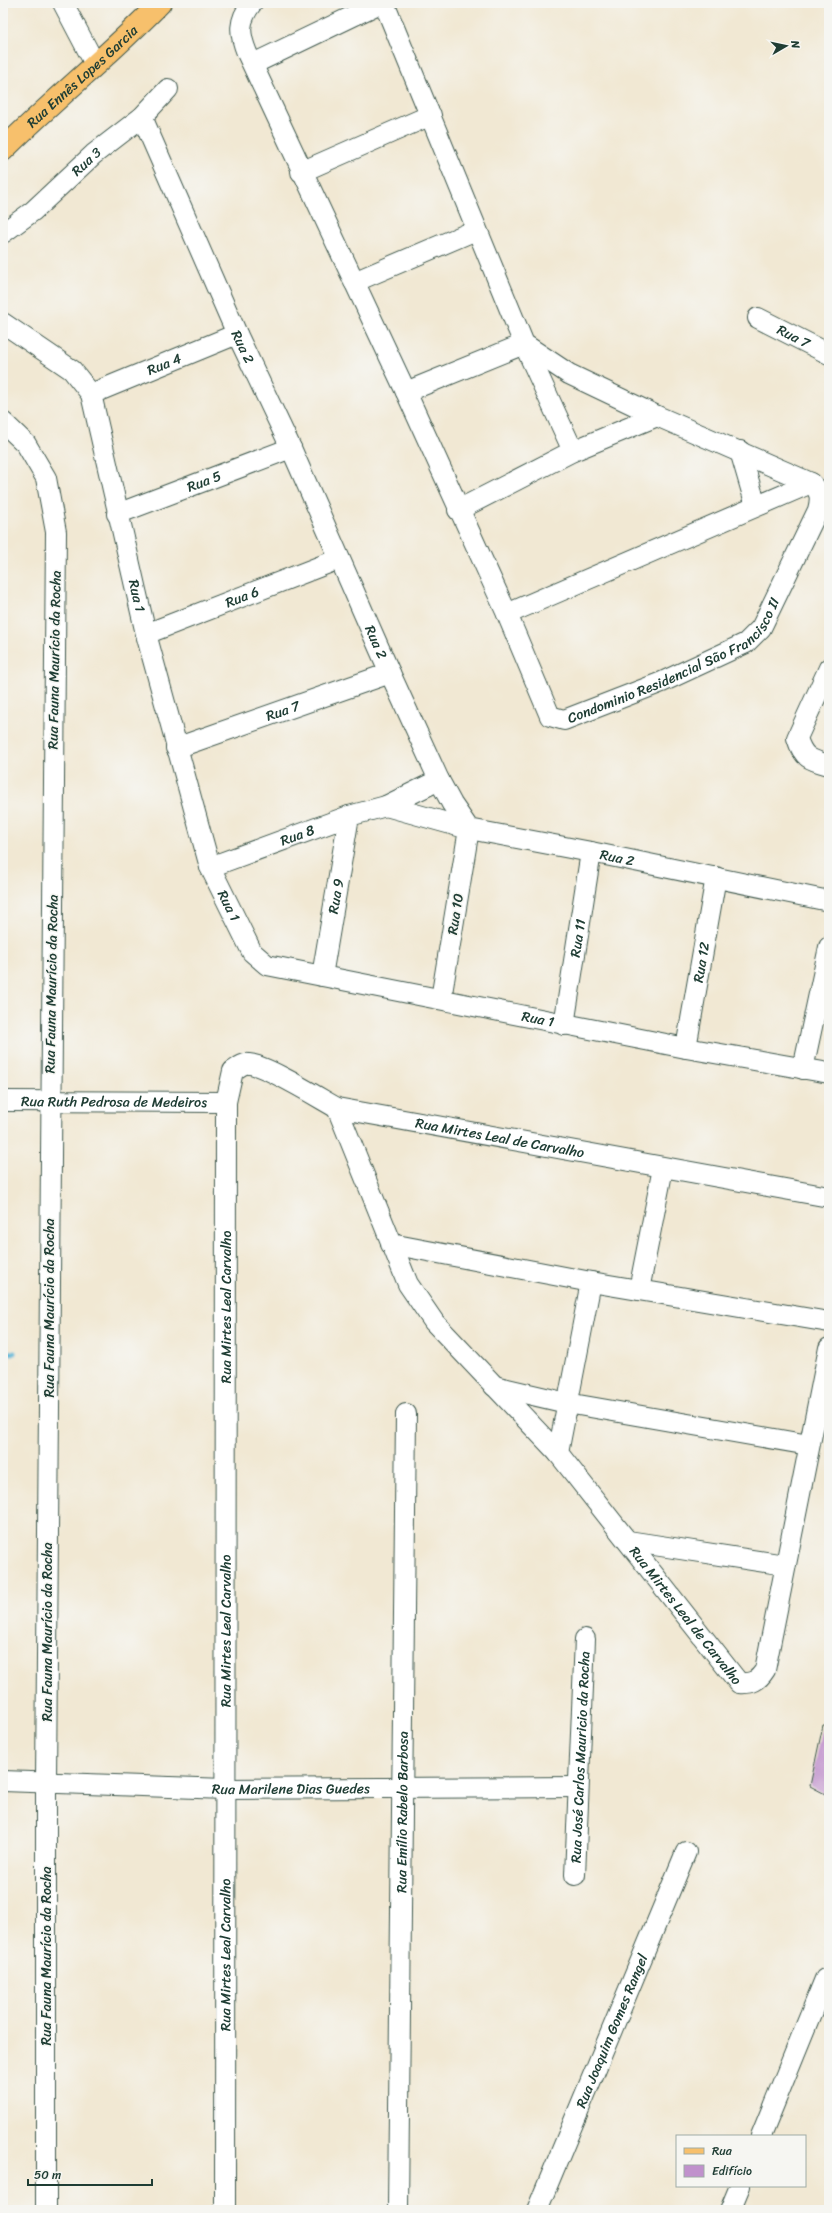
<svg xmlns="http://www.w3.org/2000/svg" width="832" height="2213" viewBox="0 0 832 2213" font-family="Sriracha,sans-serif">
<rect width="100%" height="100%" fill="#f6f6f2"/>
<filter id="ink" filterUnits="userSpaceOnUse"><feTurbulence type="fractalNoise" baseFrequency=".025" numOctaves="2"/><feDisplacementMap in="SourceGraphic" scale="8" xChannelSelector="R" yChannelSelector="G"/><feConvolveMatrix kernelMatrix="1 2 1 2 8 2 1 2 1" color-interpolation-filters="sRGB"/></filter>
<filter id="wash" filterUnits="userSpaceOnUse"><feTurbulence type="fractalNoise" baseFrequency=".012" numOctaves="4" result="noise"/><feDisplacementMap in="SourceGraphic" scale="16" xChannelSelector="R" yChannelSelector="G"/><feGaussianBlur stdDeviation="0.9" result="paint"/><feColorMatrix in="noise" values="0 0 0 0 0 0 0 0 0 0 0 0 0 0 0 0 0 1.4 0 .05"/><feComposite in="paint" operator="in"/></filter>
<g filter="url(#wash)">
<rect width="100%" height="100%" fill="#f1e8d3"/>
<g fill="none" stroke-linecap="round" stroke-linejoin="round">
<!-- stream -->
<path stroke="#58b4d6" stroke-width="5" d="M3,1352l11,1"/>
</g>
<g id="blocks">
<!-- building -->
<path fill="#c091cc" d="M823,1725h6v71l-19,-10z"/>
</g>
</g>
<g filter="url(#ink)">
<use href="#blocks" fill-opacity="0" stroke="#3e574c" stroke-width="1"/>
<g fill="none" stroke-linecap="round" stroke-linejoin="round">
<defs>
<g id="minor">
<path d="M63,3l32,61"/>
<path id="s1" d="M252,3c-14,18 -13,30 -5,50l159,339 101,222 43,102 14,4 98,-38 84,-39 15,-15 57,-118c3,-12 3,-18 -7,-27l-154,-67 -88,-42 -45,-30 -140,-341"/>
<path d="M253,64l127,-61"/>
<path id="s2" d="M142,117l95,217 54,114 99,225 49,107 13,24 17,25 122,23 238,49"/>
<path d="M301,172l130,-57"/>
<path id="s3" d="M3,233l30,-22 61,-57 48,-37 26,-28"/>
<path d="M354,282l122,-52"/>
<path id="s4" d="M758,318l71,36"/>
<path id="s5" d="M3,323l69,47 19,24 55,240 64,233 42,85 15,13 419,83 143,25"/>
<path d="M406,392l118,-48 49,107"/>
<path id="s6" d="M91,394l146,-60"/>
<path d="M3,422l23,22 20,34 10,54 -10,1250v428"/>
<path d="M740,451l16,55"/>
<path d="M458,510l115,-59 84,-35"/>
<path id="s7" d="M117,514l174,-66"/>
<path d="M507,614l304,-131"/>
<path id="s8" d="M146,634l193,-75"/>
<path d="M829,668l-32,70c6,20 13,22 32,27"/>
<path id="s9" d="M176,748l214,-75"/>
<path d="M386,806l83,23 -28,170"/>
<path id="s10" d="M210,867l139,-51 37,-10 53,-26"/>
<path id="s11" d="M322,976l27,-160"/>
<path id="s12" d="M564,1025l27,-173"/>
<path id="s13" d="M686,1048l30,-171"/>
<path d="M803,1069l26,-122"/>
<path id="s14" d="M3,1101l223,1"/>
<path id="s15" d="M337,1108l71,176 26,38 124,131 181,230c13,1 19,-2 26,-13l64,-322"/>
<path d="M391,1244l200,38 238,40"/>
<path d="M639,1290l24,-122"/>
<path d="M494,1386l73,17 242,42"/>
<path d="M558,1453l33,-171"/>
<path d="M628,1541l157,24"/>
<path id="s16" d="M3,1781l222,8 353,-2"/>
<path id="s17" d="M575,1875l10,-236"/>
<path d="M761,2136l64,-157"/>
<path id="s18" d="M225,2210l1,-1108 7,-31c5,-3 10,-8 16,-7 17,1 70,34 88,44l492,89"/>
<path id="s19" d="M398,2210l8,-796"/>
<path id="s20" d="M537,2210l149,-358"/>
<path d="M730,2210l10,-24"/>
</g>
<g id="major">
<path id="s21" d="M3,150c51,-51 107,-95 157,-147"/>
</g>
</defs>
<!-- minor casing -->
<use href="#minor" stroke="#3e574c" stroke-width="22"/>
<!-- major casing -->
<use href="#major" stroke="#3e574c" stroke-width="24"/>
<!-- minor -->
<use href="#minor" stroke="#fff" stroke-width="20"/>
<!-- major -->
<use href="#major" stroke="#f7c06c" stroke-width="22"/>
</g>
</g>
<g text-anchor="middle" stroke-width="3" stroke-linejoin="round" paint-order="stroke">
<!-- street labels -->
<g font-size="14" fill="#1f3d34" stroke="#f6f6f2">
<text dy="5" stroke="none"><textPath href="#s21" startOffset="108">Rua Ennês Lopes Garcia</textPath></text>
<text dy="5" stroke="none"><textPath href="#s3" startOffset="110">Rua 3</textPath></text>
<text dy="5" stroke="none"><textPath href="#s4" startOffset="40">Rua 7</textPath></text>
<text dy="5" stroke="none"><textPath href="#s2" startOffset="251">Rua 2</textPath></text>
<text dy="5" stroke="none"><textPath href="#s6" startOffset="79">Rua 4</textPath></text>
<text dy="5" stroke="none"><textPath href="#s7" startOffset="93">Rua 5</textPath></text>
<text dy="5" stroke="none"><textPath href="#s5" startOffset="321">Rua 1</textPath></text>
<text dy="5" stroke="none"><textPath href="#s8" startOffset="103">Rua 6</textPath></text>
<text dy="5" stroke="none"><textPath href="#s2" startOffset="575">Rua 2</textPath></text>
<text dy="5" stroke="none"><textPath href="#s1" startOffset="925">Condominio Residencial São Francisco II</textPath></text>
<text transform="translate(54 660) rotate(-89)" y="5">Rua Fauna Maurício da Rocha</text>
<text dy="5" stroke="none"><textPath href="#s9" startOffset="113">Rua 7</textPath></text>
<text dy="5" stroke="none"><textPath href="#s10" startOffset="93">Rua 8</textPath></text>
<text dy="5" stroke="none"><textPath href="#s2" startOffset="935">Rua 2</textPath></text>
<text dy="5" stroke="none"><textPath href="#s11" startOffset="81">Rua 9</textPath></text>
<text dy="5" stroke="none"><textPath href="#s5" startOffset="645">Rua 1</textPath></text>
<text transform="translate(455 914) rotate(-81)" y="5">Rua 10</text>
<text dy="5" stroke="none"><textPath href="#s12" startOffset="88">Rua 11</textPath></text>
<text dy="5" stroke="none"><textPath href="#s13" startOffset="87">Rua 12</textPath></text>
<text transform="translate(51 984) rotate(-89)" y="5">Rua Fauna Maurício da Rocha</text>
<text dy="5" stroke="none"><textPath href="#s5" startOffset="993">Rua 1</textPath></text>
<text dy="5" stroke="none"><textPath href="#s14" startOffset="111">Rua Ruth Pedrosa de Medeiros</textPath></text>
<text dy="5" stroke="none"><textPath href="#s18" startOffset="1422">Rua Mirtes Leal de Carvalho</textPath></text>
<text dy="5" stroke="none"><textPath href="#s18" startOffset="903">Rua Mirtes Leal Carvalho</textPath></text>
<text transform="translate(49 1308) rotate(-90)" y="5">Rua Fauna Maurício da Rocha</text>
<text dy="5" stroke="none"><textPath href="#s15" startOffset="623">Rua Mirtes Leal de Carvalho</textPath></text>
<text dy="5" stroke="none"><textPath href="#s18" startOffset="579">Rua Mirtes Leal Carvalho</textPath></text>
<text transform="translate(47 1632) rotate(-90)" y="5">Rua Fauna Maurício da Rocha</text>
<text dy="5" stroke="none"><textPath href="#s17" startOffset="118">Rua José Carlos Mauricio da Rocha</textPath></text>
<text dy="5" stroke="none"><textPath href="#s16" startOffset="288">Rua Marilene Dias Guedes</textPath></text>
<text dy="5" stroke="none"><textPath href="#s19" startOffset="398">Rua Emílio Rabelo Barbosa</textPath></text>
<text dy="5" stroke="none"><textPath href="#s18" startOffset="255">Rua Mirtes Leal Carvalho</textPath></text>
<text transform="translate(46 1956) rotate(-90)" y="5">Rua Fauna Maurício da Rocha</text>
<text dy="5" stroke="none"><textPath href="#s20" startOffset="194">Rua Joaquim Gomes Rangel</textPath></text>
</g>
</g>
<!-- margin -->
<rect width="832" height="2213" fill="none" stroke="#f6f6f2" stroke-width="16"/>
<!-- legend -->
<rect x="676" y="2135" width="130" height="52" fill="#f6f6f2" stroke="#a0aca6"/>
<rect x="684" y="2148" width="20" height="6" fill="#f7c06c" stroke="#a0aca6"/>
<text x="712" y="2155" font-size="12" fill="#1f3d34">Rua</text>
<rect x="684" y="2165" width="20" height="12" fill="#c091cc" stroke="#a0aca6"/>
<text x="712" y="2175" font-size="12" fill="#1f3d34">Edifício</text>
<!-- north arrow -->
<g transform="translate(786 46) rotate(81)" stroke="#f6f6f2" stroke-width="3" paint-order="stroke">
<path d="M0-3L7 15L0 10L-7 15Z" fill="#1f3d34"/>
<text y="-6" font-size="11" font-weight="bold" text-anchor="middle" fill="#1f3d34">N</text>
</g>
<!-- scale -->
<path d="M28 2179v6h124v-6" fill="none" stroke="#1f3d34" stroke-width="2"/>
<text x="34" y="2179" font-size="12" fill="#1f3d34" stroke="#f6f6f2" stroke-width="3" paint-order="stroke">50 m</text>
</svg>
